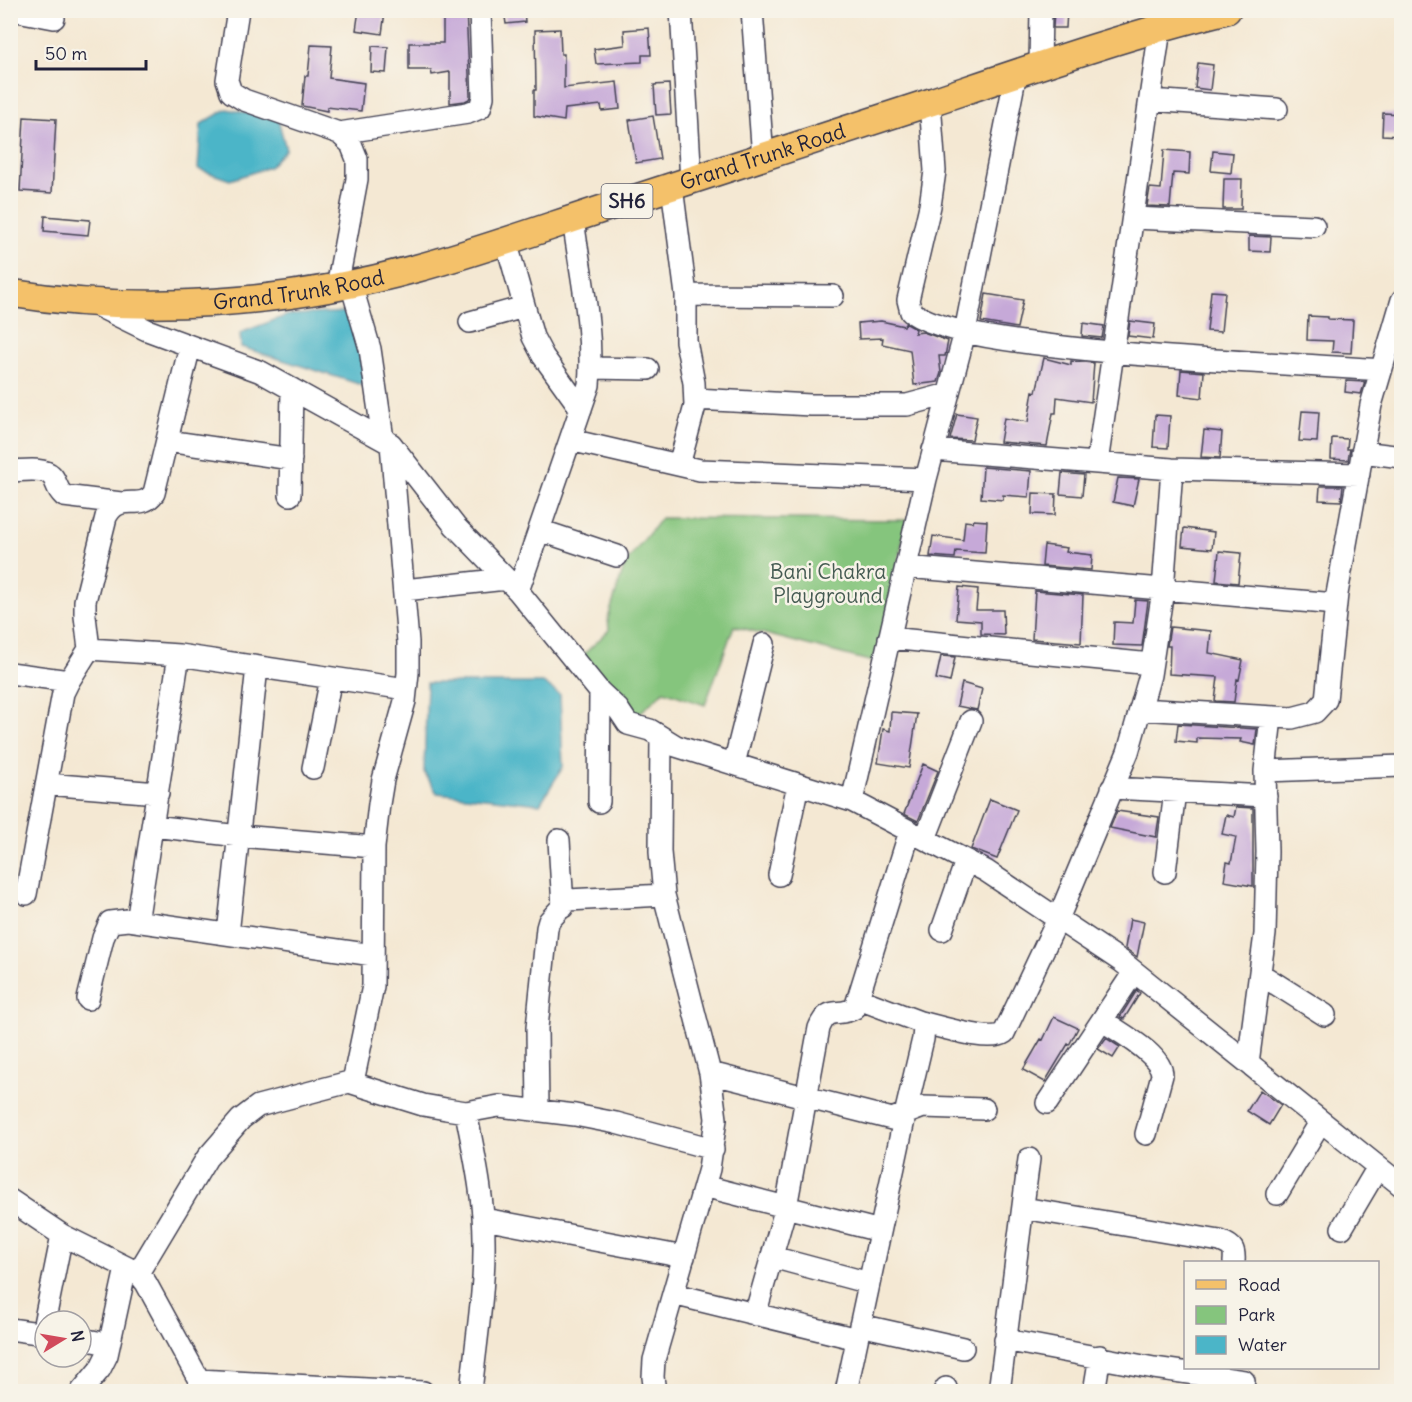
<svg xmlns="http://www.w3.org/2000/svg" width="1412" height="1402" viewBox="0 0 1412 1402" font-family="Delius,sans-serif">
<rect width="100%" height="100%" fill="#f7f3e8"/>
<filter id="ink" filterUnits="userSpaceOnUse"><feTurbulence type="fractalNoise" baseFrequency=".0167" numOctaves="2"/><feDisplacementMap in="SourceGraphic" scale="12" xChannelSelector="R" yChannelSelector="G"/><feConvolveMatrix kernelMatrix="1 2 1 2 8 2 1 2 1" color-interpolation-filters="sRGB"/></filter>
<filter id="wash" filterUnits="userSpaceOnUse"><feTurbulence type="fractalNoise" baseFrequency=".008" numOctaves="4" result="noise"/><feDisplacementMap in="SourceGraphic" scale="24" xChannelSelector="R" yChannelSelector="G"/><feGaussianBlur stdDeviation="1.35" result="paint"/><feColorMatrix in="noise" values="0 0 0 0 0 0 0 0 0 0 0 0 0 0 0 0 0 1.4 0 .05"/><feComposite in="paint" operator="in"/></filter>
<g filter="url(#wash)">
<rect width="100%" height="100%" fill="#f4e8d3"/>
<!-- green -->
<path fill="#85c57d" stroke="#54745c" stroke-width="1.5" d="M661,518l246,2 -30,143 -143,-37 -29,79 -41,-14 -36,33 -21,-41 -31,-21 33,-32 -1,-12 17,-54z"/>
<!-- water -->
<path fill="#4bb5c8" stroke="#366c82" stroke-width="1.5" d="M227,109l51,10 8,30 -17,18 -39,13 -32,-11 3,-45z
M348,312l18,48 -1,26 -124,-39 -1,-14 48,-18z
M427,683h116l17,12 3,72 -23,37 -103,-11 -13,-21z"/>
<g id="blocks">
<!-- building -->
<path fill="#c6a9d8" d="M359,10l26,2 -3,22 -26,-4z
M443,10h23l4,86 -1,3 -4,2 -15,2v-31l-18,3 -1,-5h-22v-27h34z
M504,10h20l1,12 -19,2z
M1054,10h13l-1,18h-13z
M649,28l2,27h-9v7l-46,2 -2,-15 31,-4 -1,-15z
M560,29l1,25h3v34l53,-6 3,27 -18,2 -1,-6 -36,4 -1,12 -30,-5v-26h2l-1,-60z
M311,45l21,1 -3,32 35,5 -3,28 -34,-4v4l-25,-5 3,-30h3z
M372,46l16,1 -2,26 -15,-1z
M1198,63l15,2 -3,25 -15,-2z
M669,84l2,30 -15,1 -2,-30z
M1383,113l18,1v22l-19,-1z
M653,116l7,43 -24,4 -7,-43z
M24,117l32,2 -4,74 -32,-2z
M1164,150l26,2 -1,22 -16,-1 -3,34 -23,-1 3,-18 11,1z
M1213,151l20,2 -2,20 -20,-2z
M1224,179h18l-1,30h-18z
M45,216l45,4 -2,15 -44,-4z
M1249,236l22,1 -1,15 -21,-1z
M1211,291l14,1 -4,40 -14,-1z
M986,294l37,6 -6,28 -36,-6z
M1308,316l20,1v2l25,1 -2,33 -19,-1 1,-11 -26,-1z
M881,321l23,5 1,-3 11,6 -1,4 8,-1 25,9 -3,15h-6l2,17 -3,9 -24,3 -4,-35 -28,-6 1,-6 -24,1 -1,-16z
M1130,321l25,3 -2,15 -25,-3z
M1083,323l21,3 -2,12 -20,-2z
M1044,358l27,7v-4l23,2 -3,39 -34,-5 -1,16h-3l-6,33 -47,-4 4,-24 24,4 5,-31 3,1z
M1181,370l23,2 -2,26 -23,-3z
M1346,381l19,1 -4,12 -16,-2z
M1302,411l17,1 -2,30 -18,-1z
M957,414l20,3 -5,23 -22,-1z
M1155,415l15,1 -2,32 -15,-1z
M1204,430l18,2 -2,26 -19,-1z
M1332,438l16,1 -1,10h3l-2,11 -17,-1z
M983,467l48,4 -2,26 -26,-2v5l-22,-2z
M1062,473l22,2 -2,21 -22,-2z
M1118,478l21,1 -6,27 -20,-4z
M1320,486h23l-2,15 -22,-1z
M1033,493l23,1 -1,21 -23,-1z
M973,520l14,1 -2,32 -29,-2 -1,7 -25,-2 3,-20 30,4 2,-19 7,1z
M1184,528l30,4 -2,17 -30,-3z
M1044,545l23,3 -1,4 26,3 -1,15 -49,-4z
M1219,551l22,2 -3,30 -22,-2z
M959,587l19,2 -2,21h27l1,25 -23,-1v-13l-25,-2z
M1035,591l48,4 -2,48 -49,-4z
M1135,600l13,1 -6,45 -29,-1 1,-23 19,1z
M1170,627l41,4 -2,22 34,7 -4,20 -2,-1 -3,23 -19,-1 3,-24 -49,-3 1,-28h-3z
M941,656l14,1 -5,25 -14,-3z
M962,683l20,6 -5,21 -20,-4z
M891,712l26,2 -8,54 -31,-5 5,-34 7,2z
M1178,724l79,5 -2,16 -15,-3 1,-3 -44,-1v5l-21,-2z
M923,764l15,7 -20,50 -14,-7z
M990,799l27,11 -20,49 -26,-10z
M1236,807l17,1v78l-29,-5 3,-19 4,1 5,-26 -14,-3 4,-19 8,2z
M1117,811l42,6 -3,20 -46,-9z
M1130,919l14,3 -7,35 -12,-9z
M1137,990l3,3 -16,26 -4,-2z
M1054,1017l24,11 -9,17 -1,-1 -23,38 -22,-12 18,-31 2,1z
M1106,1038l14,9 -7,11 -15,-9z
M1260,1090l21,15 -12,20 -22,-14z"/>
</g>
</g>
<g filter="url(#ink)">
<use href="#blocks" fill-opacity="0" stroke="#424052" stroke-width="1.5"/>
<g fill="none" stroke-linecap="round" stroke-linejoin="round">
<defs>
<path id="minor" d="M12,10l42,8
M238,10l-11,70 4,12 13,8 95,33 12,11 6,15v20l-20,108
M681,10l10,171
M752,10l11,148
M1040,65l1,-55
M1150,100l127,9
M930,102l5,69 -5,35 -22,94 3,12c28,19 93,28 128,32 113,15 228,18 342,26
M339,133l129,-20 12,-5 3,-11 -3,-87
M672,187l14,108v46l8,42 1,23 -16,59
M1133,218l181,8
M506,241l27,96 10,19 38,53
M351,284l19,65 13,90
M686,295l147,1
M96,305l51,25 114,42 130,72 64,82 63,65 82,101 18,17 10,15 22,6 26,16 176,55 134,70 135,90 281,225
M470,322l54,-15
M591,368l57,1
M695,399l116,6h96l41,-11
M570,440l130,30 226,9
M167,441l124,18
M933,450l239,19 187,5
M1362,452l40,5
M1097,463l63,-434
M10,471c11,0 33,-4 41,4 6,5 4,13 13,21l57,7
M290,495l2,-106
M539,530l78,26
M906,567l430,37
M404,590l102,-11
M518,591l71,-206c5,-55 -9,-112 -16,-166
M889,638l262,26
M89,649l-4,-33v-15l21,-84c14,-27 34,-4 48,-24l36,-147
M10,673l59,8
M1140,709l152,9 23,-6 11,-12 11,-106 34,-189 31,-105
M734,764l30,-120
M313,768l18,-90
M1265,771l137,-5
M46,784l112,9
M1112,788l154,8
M852,801l74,-322 39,-147 51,-259
M599,802l1,-110
M153,826l86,10 135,11
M925,839l46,-118
M559,840l4,67
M1165,872l10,-81
M779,875l19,-91
M26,894l37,-201 6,-12 20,-32 90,6 227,34
M128,920l245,35
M942,930l24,-69
M228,934l29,-267
M1260,974l65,41
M88,999l15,-61 7,-16 18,-2 10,-4 41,-261
M1102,1020c16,12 60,34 60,55l-16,59
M920,1022c18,4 70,21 84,11l54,-114 70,-167 22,-77 13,-85 9,-121
M1248,1063l17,-129 2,-82 -2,-81 6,-54
M710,1073l182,46 31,-12 61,2
M349,1082l74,23 23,4 20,3 33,-6 76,9 41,8 97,26
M1047,1103l87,-131
M538,1110l-1,-82 10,-100 2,-7 19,-21 96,-5
M466,1112c8,42 18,85 18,128 1,50 -8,101 -13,152
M704,1186l176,45
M1277,1194l44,-73
M10,1200l52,35 76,38 8,10 53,97 3,12
M1023,1208l197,33c13,5 15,8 14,21
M484,1219l200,38
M1342,1228l36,-61
M772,1257l97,26
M138,1273l69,-115 34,-39 17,-13 91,-24 5,-5 19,-91 1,-139 5,-43 4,-24 22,-79 3,-28v-31l-17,-198
M673,1294l184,45
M755,1315l31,-108 33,-179c10,-24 19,-10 36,-20l55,-177
M860,1325l103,23
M10,1329l35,5
M42,1334l20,-99
M81,1339l28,5
M1005,1340l149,28 90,13
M199,1380l224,12
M81,1392l19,-23 7,-14 19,-87
M655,1392l-2,-15 1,-17 55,-191 7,-50 -6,-46 -46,-178 -4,-43 1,-115
M846,1392l59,-277 18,-76 1,-11 -4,-6 -61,-23
M946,1392v-4
M999,1392l30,-233
M1094,1392l6,-36"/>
<g id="major">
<path id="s1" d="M10,293c134,22 278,11 408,-25 70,-19 137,-44 206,-66 102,-33 204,-66 307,-100 98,-33 195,-67 296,-92"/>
</g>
</defs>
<!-- minor casing -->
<use href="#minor" stroke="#424052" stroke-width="24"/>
<!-- major casing -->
<use href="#major" stroke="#424052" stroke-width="30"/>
<!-- minor -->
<use href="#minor" stroke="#fff" stroke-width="21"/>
<!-- major -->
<use href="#major" stroke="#f4c16a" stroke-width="27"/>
</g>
</g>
<g text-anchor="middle" stroke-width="5" stroke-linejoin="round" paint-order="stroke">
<!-- shield labels -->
<rect fill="#f7f3e8" stroke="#62616f" stroke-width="1.5" x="601.5" y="184" width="51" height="34" rx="4.5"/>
<g font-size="20" font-weight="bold" fill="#22223b">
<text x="627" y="208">SH6</text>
</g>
<!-- street labels -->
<g font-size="21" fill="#22223b" stroke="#f7f3e8">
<text dy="7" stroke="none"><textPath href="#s1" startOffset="774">Grand Trunk Road</textPath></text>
<text dy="7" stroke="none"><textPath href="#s1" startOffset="290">Grand Trunk Road</textPath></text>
</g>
<!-- park labels -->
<g font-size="21" fill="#455b52" stroke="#f7f3e8">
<text x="828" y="579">Bani Chakra<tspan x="828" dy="24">Playground</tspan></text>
</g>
</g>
<!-- margin -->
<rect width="1412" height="1402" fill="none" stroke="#f7f3e8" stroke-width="36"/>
<!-- legend -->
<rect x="1184" y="1261" width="195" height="108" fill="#f7f3e8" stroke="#a29fa3" stroke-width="1.5"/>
<rect x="1196" y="1280" width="30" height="9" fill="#f4c16a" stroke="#a29fa3" stroke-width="1.5"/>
<text x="1238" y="1291" font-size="18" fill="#22223b">Road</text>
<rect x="1196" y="1306" width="30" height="18" fill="#85c57d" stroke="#a29fa3" stroke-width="1.5"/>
<text x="1238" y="1321" font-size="18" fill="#22223b">Park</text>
<rect x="1196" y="1336" width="30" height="18" fill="#4bb5c8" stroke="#a29fa3" stroke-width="1.5"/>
<text x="1238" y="1351" font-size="18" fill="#22223b">Water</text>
<!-- north arrow -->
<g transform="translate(63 1339) rotate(79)"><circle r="28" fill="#f7f3e8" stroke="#a29fa3" stroke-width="1.5"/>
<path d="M0-4.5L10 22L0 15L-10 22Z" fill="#d1495b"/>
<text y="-9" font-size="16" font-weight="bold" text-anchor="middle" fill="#22223b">N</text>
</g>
<!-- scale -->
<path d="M36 60v9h110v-9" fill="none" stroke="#22223b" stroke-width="3"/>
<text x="45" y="60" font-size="18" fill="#22223b" stroke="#f7f3e8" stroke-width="4.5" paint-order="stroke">50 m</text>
</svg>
